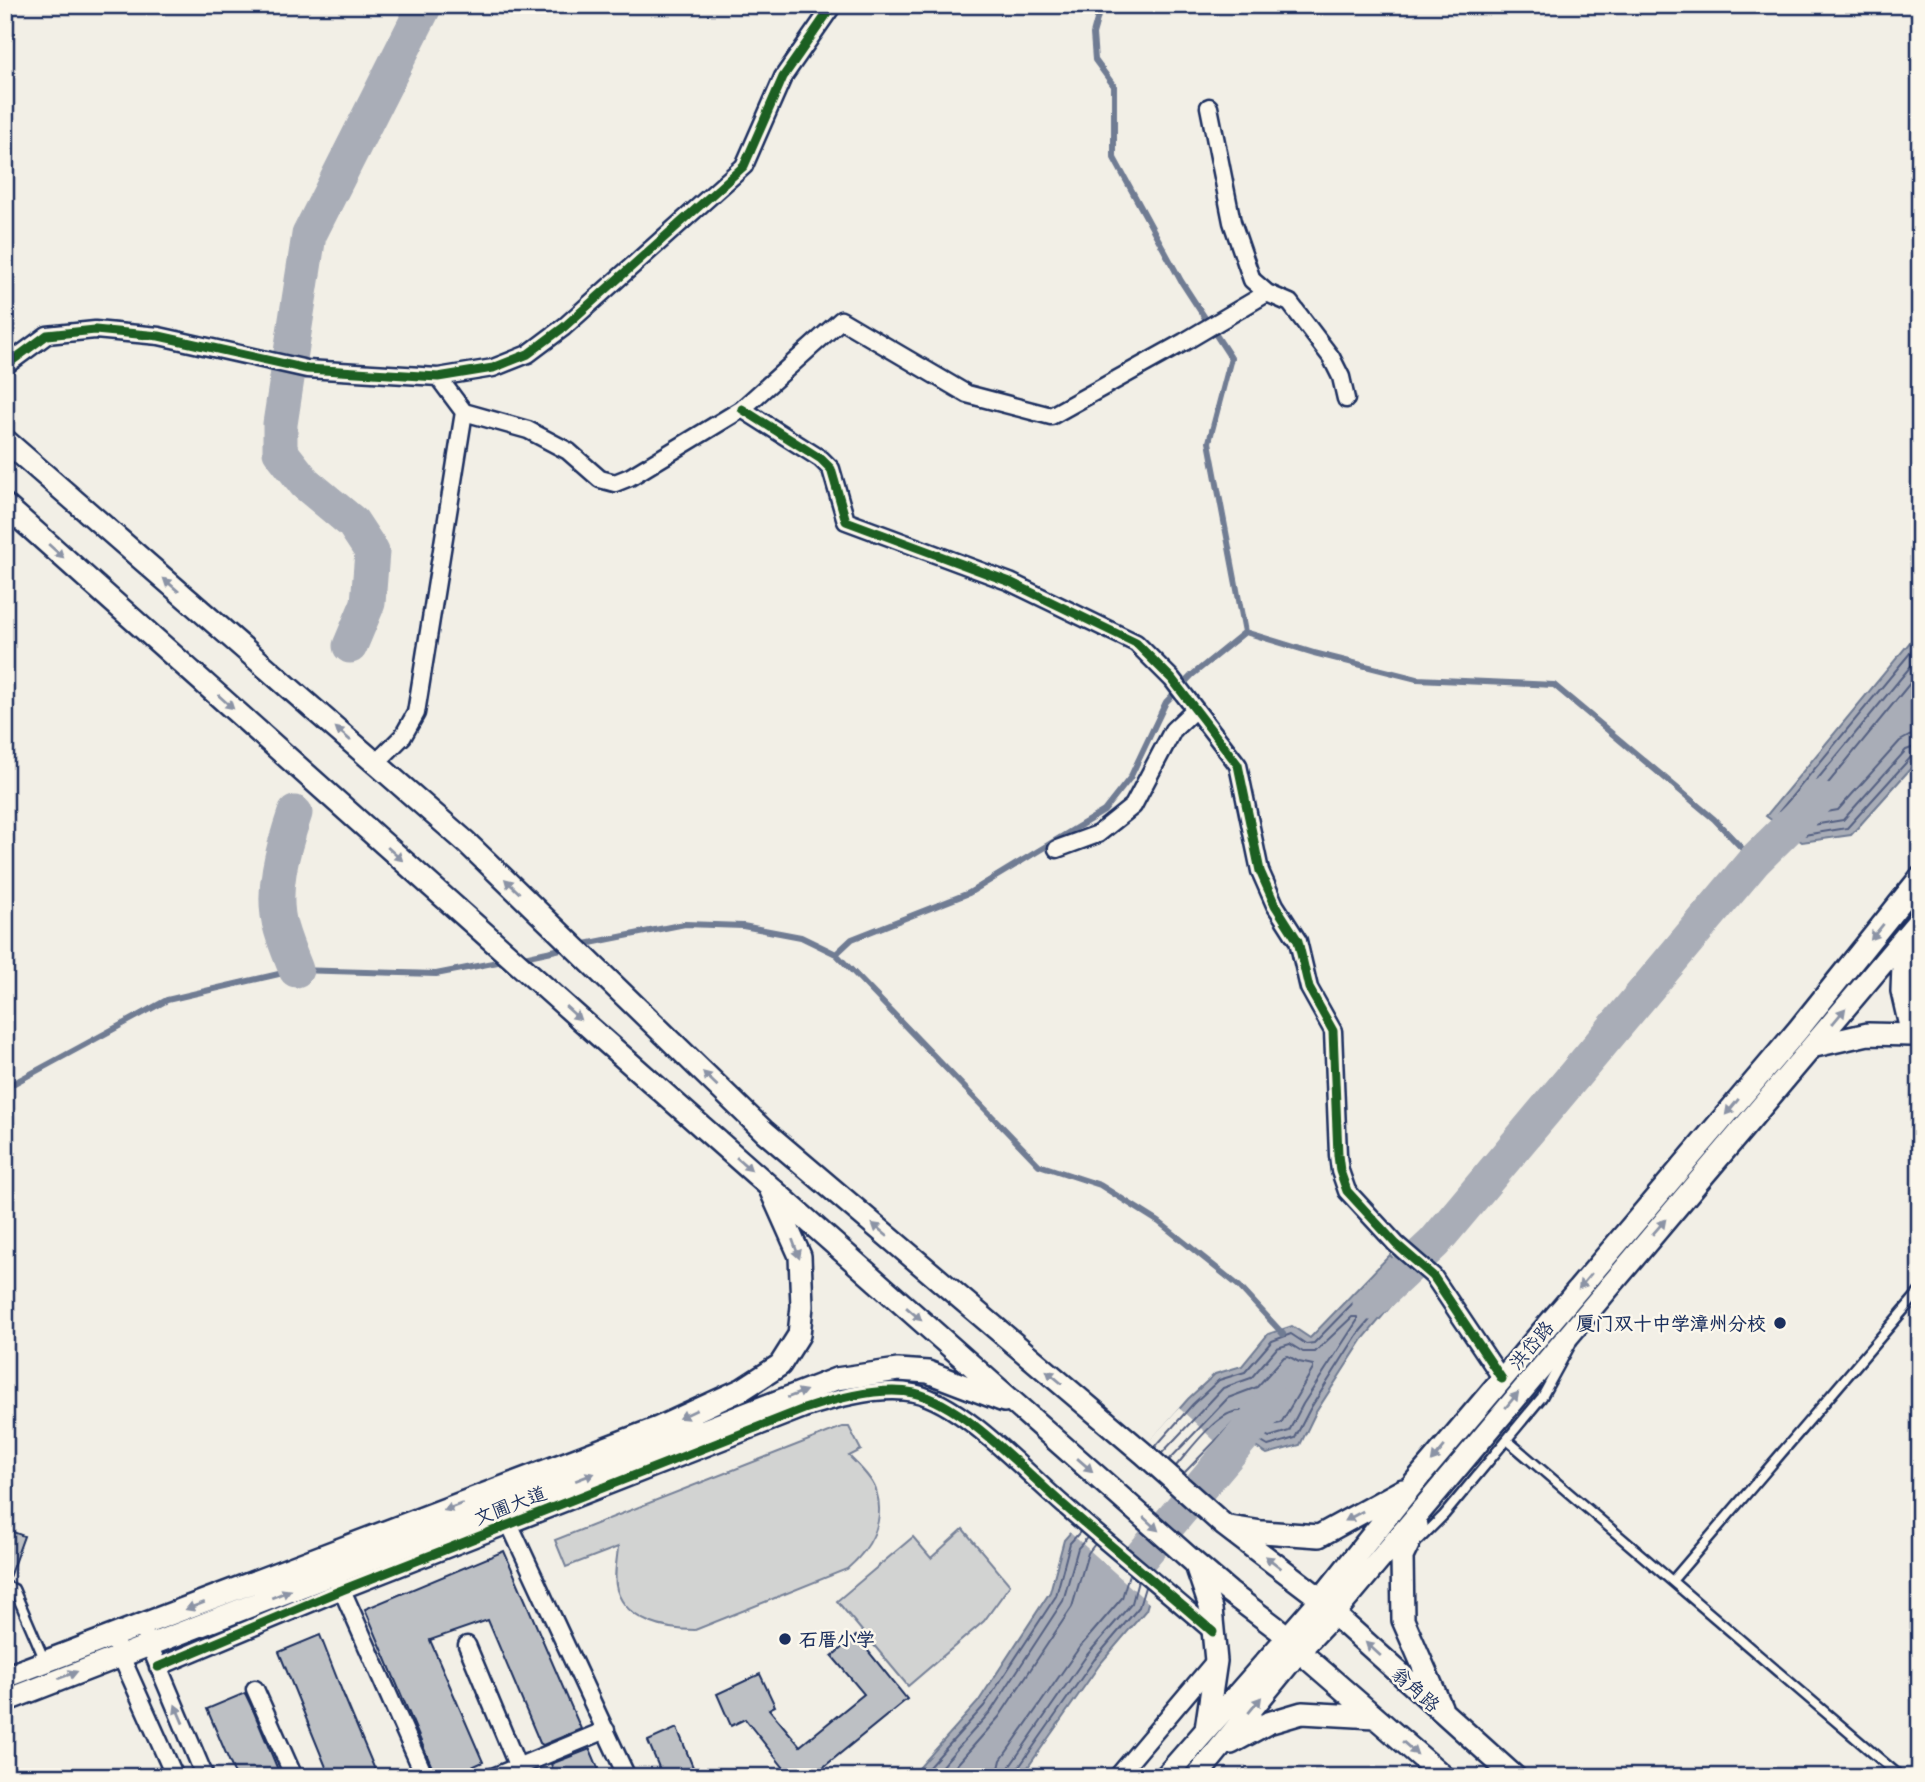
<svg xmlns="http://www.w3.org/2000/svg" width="1925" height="1782" viewBox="0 0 1925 1782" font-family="'Comic Neue','LXGW WenKai TC',sans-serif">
<rect width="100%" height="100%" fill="#f2efe6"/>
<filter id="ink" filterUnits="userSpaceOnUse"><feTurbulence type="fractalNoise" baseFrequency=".0143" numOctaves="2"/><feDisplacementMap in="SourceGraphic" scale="14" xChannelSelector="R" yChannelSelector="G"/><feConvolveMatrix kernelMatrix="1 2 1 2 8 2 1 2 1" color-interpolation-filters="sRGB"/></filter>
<g filter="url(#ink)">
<!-- green -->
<path fill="#d2d3d2" stroke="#768198" stroke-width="2" d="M842,1427h7l12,23 -12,6c9,9 23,22 27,34 10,32 -6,59 -29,79l-152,61c-29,0 -68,-8 -78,-40 -4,-14 0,-29 1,-43l-52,20 -11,-27z
M963,1529l47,56 -26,36 -76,65 -71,-85 76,-64 18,21z"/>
<!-- water -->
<path fill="#a9adb7" stroke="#707b93" stroke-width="2" d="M1920,630v128l-69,77 -49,7 -36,-26z
M1390,1255l23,25 -50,59 -47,73 -16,33 -33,9 -28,-17 -62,66 -31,107 -46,54 -79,113h-110l67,-75 72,-110 14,-52 124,-141 27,-25 27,-8 26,-32 24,-8 18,12z"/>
<!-- pier -->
<path fill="#f2efe6" d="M1179,1408l49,45 -48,52 -29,100 -83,-74z"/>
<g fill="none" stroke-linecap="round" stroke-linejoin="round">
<!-- shore -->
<path stroke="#546182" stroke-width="2" d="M1920,641l-141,171 -1,4 26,19 43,-7 65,-72 8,-2
M1920,655l-128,155 -1,4 16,12 36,-6 63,-70 14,-5
M1920,671l-113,138v4l3,2 28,-5 62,-69 9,-5 11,-2
M1155,1447l38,-43 26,-24 26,-8 27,-31 19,-7 15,10 8,-1 73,-75h5l9,10 1,4 -45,53 -47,74 -15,29 -27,8 -25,-15h-7l-46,48
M1162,1453l61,-65 28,-10 26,-30 13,-4 13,8h12l37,-35h5v4l-54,83 -14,27 -20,6 -23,-14h-13l-49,50
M1169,1460l59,-62 29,-11 27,-30 4,-1 11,6 14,3v4l-32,54 -10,2c-9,-5 -19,-13 -30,-14 -22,-2 -51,39 -65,55
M920,1777l64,-71 72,-110 14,-53 10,-11
M932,1777l59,-66 72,-110 15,-53 9,-10
M946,1777l53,-60 73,-110 16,-54 7,-9
M997,1777l4,-17 78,-112 43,-50 7,-24
M1007,1777l3,-11 77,-111 45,-52 6,-22
M1016,1777l1,-7 77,-110 45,-53 6,-20"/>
<!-- stream -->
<path stroke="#707b93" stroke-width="6" d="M1245,632l69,21 103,26 137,6 160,134 40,42
M580,945l105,-21 58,2 58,11 35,17 203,211 61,20 59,37 80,64 44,48
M836,954l16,-15 117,-46 135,-82 26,-33 36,-76 26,-27 53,-43 -36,-190 22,-84 -50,-77 -67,-123v-72l-19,-26 -2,-26 8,-29
M519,958l47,-10
M5,1088l162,-88 129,-30 140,4 72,-14"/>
<!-- river -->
<path stroke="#a9adb7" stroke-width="35" d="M350,646l18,-43 4,-51 -19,-29 -48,-40 -25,-32v-27l29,-189 116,-230
M295,813c-12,35 -25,79 -14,116 4,14 10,28 15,41
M1370,1303l64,-60 320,-382 64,-63
M1141,1557l131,-155"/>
</g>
<!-- building -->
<path fill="#bdc0c4" stroke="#1b2f5e" stroke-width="2" d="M5,1529l19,7 -16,44h-3z
M504,1551l77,178 -38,16 -3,-2 -52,-123 -58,20 53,122 -33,15h-14l-71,-168z
M320,1635l22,56 36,86h-48l-51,-125z
M856,1636l51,63 -87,71 6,7h-35l-46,-58 -14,7 -14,-32 43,-20 15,32 -6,3 31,37 64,-52 -32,-38z
M245,1693l9,19 27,65h-45l-29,-68z
M677,1728l20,49h-34l-15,-36z
M590,1749l12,28h-46l-5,-13z"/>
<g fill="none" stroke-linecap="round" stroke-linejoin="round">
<defs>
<path id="service" d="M1507,1440l394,337
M1419,1540l25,-25 98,-118 29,-53
M1672,1581l248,-290
M5,1586l9,3 31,72"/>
<path id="minor" d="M1209,107l23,115 20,58 15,13 23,10 41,54 10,20 5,22
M5,366l42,-31 48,-5 64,6 148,33 131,8 55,-9 35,-14 36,-27 180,-161 39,-89 50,-72
M742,409l79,50 10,10 15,52 164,61 126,61 36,36 66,86 22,106 15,34 23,36 11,47 24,43 5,124 2,16 7,20 49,53 37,32 69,103
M464,412l64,18 40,21 32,28 15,4 15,-6 112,-68 99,-89 126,74 84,22 133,-74 83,-49
M376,763l27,-27 13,-23 48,-301 -26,-35
M1057,849l41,-15 35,-28 40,-76 21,-20
M507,1519l120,258
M338,1581l87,196
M141,1625l64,152
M112,1636l63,141
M467,1645l55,132
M158,1667l184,-77 462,-181c30,-10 78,-23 110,-16 50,11 112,80 152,114 49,43 99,83 147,125
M255,1689l39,88
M493,1777l113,-47
M1117,1777l98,-116"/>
<path id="secondary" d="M5,440l461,402 299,290 378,321 82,73 96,73 13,15 181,163
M5,505l583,521 607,537 34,29 58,44 12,15 145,126
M1815,1046l53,-12 44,1 -10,-44 2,-53
M1417,1526l-15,31 1,63 38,87
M1230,1527l32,5 57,4 84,-46
M1196,1565l15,44 5,52 -10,68
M5,1677l653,-249 85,-39 37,-24 19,-30 3,-29 -2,-50 -29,-65
M5,1701l831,-322 62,-9 30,2 76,29
M1231,1743l37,-20 34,-10 73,4
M1165,1777l156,-178 93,-116 384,-453 122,-152
M1196,1777l103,-126 35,-37c194,-233 391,-463 586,-695"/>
</defs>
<!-- service casing -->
<use href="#service" stroke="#1b2f5e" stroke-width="13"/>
<!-- minor casing -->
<use href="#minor" stroke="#1b2f5e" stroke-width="21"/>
<!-- secondary casing -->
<use href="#secondary" stroke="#1b2f5e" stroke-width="26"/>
<!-- service -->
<use href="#service" stroke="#fbf7ec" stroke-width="8"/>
<!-- minor -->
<use href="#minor" stroke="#fbf7ec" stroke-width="16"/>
<!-- secondary -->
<use href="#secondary" stroke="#fbf7ec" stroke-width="21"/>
<defs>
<path id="cycleway" d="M5,366l42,-31 48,-5 64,6 148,33 131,8 55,-9 35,-14 36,-27 180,-161 39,-89 50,-72
M742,409l79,50 10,10 15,52 164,61 126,61 36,36 66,86 22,106 15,34 23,36 11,47 24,43 5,124 2,16 7,20 49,53 37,32 69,103
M158,1667l184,-77 462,-181c30,-10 78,-23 110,-16 50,11 112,80 152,114 49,43 99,83 147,125"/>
</defs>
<!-- cycleway casing -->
<use href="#cycleway" stroke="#fbf7ec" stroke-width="13"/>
<!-- cycleway -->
<use href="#cycleway" stroke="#1b5e20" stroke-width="9"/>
</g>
<!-- one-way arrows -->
<defs><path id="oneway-solid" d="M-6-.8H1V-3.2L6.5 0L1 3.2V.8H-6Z" transform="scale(1.75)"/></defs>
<g fill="#8b93a5">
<use href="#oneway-solid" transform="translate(56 551) rotate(42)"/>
<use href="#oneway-solid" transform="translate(171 585) rotate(-139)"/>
<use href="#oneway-solid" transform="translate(226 702) rotate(42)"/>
<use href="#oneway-solid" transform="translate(343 734) rotate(-139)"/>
<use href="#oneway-solid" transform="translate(395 854) rotate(42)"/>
<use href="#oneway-solid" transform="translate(512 886) rotate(-136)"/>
<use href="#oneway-solid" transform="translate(1877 932) rotate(129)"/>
<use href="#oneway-solid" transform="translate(573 1013) rotate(42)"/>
<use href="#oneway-solid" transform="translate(1839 1016) rotate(-50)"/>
<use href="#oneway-solid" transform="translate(710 1079) rotate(-136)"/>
<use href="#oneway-solid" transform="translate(1732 1107) rotate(130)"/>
<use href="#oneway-solid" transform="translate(744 1164) rotate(41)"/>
<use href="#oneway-solid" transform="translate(1659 1227) rotate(-49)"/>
<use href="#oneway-solid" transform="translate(880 1230) rotate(-140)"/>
<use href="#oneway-solid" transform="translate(796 1249) rotate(70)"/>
<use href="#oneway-solid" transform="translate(1585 1281) rotate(130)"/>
<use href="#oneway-solid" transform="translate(914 1314) rotate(41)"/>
<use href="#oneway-solid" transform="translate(1054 1377) rotate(-140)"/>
<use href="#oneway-solid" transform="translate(797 1394) rotate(-21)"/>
<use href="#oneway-solid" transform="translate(1512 1400) rotate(-50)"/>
<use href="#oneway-solid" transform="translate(688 1414) rotate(155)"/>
<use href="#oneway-solid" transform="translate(1438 1454) rotate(130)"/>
<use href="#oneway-solid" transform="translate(1085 1465) rotate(41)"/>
<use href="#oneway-solid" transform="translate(585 1477) rotate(-21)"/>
<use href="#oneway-solid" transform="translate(453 1507) rotate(159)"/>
<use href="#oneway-solid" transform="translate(1354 1516) rotate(151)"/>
<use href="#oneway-solid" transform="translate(1151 1524) rotate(42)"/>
<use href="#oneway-solid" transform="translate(1273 1562) rotate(-143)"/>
<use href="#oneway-solid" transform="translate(281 1594) rotate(-22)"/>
<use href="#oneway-solid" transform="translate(195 1606) rotate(159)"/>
<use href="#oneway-solid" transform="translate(1373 1649) rotate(-138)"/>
<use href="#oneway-solid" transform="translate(68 1675) rotate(-21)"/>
<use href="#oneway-solid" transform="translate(1255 1705) rotate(-51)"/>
<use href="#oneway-solid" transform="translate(179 1714) rotate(-113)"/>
<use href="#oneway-solid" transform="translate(1410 1748) rotate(41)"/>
</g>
</g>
<!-- markers -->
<g fill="#1b2f5e" stroke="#fbf7ec" stroke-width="2.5">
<circle cx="1780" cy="1323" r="7"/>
<circle cx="785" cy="1639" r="7"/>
</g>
<g text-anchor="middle" stroke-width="5" stroke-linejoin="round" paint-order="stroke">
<!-- poi labels -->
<g font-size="19" font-weight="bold" fill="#1b2f5e" stroke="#fbf7ec" text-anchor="end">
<text x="1766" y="1330">厦门双十中学漳州分校</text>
<text x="799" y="1646" text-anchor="start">石厝小学</text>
</g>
<!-- street labels -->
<g font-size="19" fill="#1b2f5e" stroke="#fbf7ec">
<text transform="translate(1531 1345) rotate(-50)" y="7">洪岱路</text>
<text transform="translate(510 1505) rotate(-21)" y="7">文圃大道</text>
<text transform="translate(1416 1689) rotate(42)" y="7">翁角路</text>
</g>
</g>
<!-- margin -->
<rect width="1925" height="1782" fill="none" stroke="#fbf7ec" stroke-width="28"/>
<rect x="14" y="14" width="1897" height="1754" fill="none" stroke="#1b2f5e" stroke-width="2.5" filter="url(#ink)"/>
</svg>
